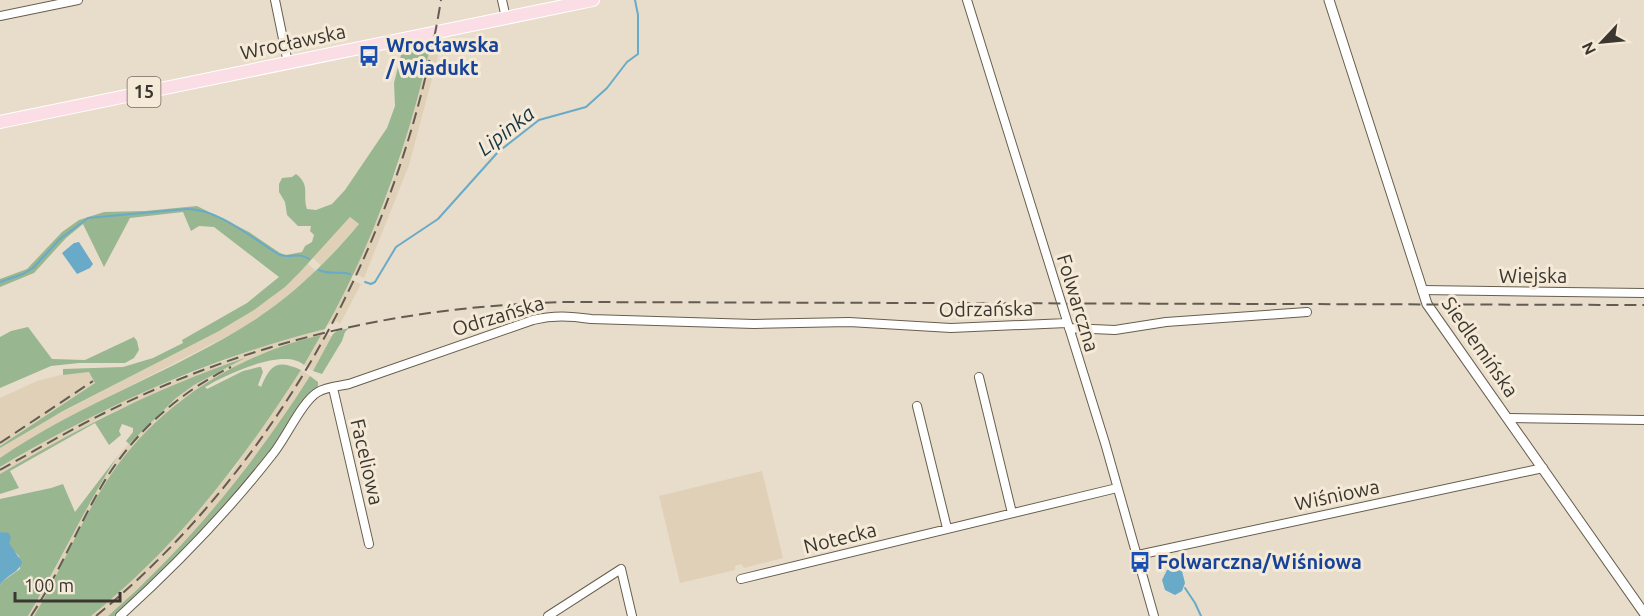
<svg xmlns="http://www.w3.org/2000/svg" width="1644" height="616" viewBox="0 0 1644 616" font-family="Ubuntu,sans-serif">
<rect width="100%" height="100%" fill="#e8ddca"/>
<!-- built -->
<path fill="#dfd0b7" d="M441,36l1,4 -9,35 -24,90 -45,113 -11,-5 28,-62 17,-45 25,-90 9,-38z
M350,217l9,7 -38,42 -8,-8z
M307,263l9,8 -38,33 -37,25 -174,89 -67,40v-10l43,-26 192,-100 36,-24 30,-27z
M350,279l11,5 -21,40 -4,-3 -2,3 -3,-2 -2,3 -1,-1z
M325,329l-3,6 4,2 2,-3 4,3 -1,4 -18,30 -9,-6 17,-30 -52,17 -53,25 -39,26 -24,22 -21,21 -22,31 -64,120 -12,19h-6l18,-31 53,-99 18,-29 22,-25 37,-34 18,-13 47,-25 -42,15 -95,41 -104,58v-7l70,-40 77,-37 113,-43z
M301,370l9,6 -40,61 -50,66 -53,58 -59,55h-17l51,-45 91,-101z
M89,372l6,11 -95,63v-48l37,-17 24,-6z
M762,471l21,87 -39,10 -3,-4 -6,2v4l-55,13 -21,-87z"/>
<!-- green -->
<path fill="#98b791" d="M411,44l14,3 1,-3h5c-23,100 -56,196 -106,285 -116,29 -223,78 -325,138v-9c80,-55 174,-86 256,-139 39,-26 73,-59 103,-95l-9,-7 -49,54 -16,16 -31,23 -35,21 -156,80 -63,37v-2l95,-63 -6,-11 -26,3v-6l60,-2 30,-9 30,-15 -1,-3 65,-37 32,-26 -65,-50 -15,-1 -8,5 -8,-19 -53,6 -26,49 -21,-43 -17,14 -32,35 -34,14v-8l27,-10 35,-37 17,-12 25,-8 41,-1 52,-5 52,26 31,21 6,2 16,-3 3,-6 7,-4 2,-7 -4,-4 1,-5h-13l-11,-11 -2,-13 -6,-10v-8l3,-6 10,-1 4,-3c15,11 6,21 11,35l9,1 16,-6 13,-14 42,-62 8,-22 -1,-23 9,-36z
M28,327l24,32 33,1 49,-23 3,4 2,9 -5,8 -9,5h-46l-28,3 -51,22v-51l11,-6z
M349,328l-4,4 -3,9 -20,33 -9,-3 20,-37 4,-3z
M321,335l-17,30c-20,-18 -77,9 -99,22l2,2 36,-18 16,-4h2l2,5 -5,13 3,2c10,-24 17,-27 40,-17 -60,93 -123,176 -210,246h-57c27,-45 47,-96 76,-140 48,-72 128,-122 211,-141z
M245,358l-51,27 -18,13 -47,46 -3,-3 7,-9v-4l-11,-4 -3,7 2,4 -12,10 -14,-22 -85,48 9,17 -19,6v-20c79,-46 158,-87 245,-116z
M310,376l8,6v4l-32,45 -69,88 -99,97h-10c83,-73 143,-148 202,-240z
M117,457c-33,52 -58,107 -89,159h-28v-31l3,-4 17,-12 -1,-13 -7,-7 -10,-17h-2v-33l51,-11 12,-4 12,28z"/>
<!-- water -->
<path fill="#69aac8" d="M79,242l14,22 -3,4 -13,6 -15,-21 12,-10z
M0,532l9,1 2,5 -2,5 13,19c-4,12 -16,13 -22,23z
M1173,568l9,3 3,12 -3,8 -7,4 -10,-5 -3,-10 5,-10z"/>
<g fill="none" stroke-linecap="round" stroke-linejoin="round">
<!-- stream -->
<path stroke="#69aac8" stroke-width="2" d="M319,270c10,5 21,1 31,4
M0,282l23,-8 10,-6 27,-29 28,-21 98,-9c31,-1 66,29 92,45 10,6 20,-3 31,5
M365,282l6,2 4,-2 21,-35 42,-28 60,-67 41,-32 47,-13 21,-19 20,-26 11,-8v-39l-3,-15
M1185,588l10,15 6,13"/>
<defs>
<path id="minor" d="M275,0l13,63
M502,0l4,18
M967,0l138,443 49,173
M0,16l78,-16
M1422,290l222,3
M1069,328l46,2 51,-8 141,-10
M979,377l33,136
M333,388l36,156
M917,406l30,122
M1508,418l136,2
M1138,555l405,-87
M741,579l376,-91
M120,616c55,-50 106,-102 152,-161 13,-15 30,-54 46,-63 8,-5 22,-6 31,-8l184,-64c20,-5 37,-4 58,-1l163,5 95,-2 102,6 116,-5
M548,616l73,-47 11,47"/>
<path id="tertiary" d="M1329,0l98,304 217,309"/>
<path id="primary" d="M0,122l593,-122"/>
</defs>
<!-- minor casing -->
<use href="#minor" stroke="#675e4e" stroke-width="10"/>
<!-- tertiary casing -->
<use href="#tertiary" stroke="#675e4e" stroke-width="11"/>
<!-- primary casing -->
<use href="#primary" stroke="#fff" stroke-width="14"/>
<!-- minor -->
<use href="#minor" stroke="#fff" stroke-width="8"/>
<!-- tertiary -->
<use href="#tertiary" stroke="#fff" stroke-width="9"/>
<!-- primary -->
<use href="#primary" stroke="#fbdee5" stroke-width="12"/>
<!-- rail -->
<path stroke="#625c52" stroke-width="2" stroke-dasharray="12 6" stroke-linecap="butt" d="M0,443l93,-62
M0,470c41,-23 82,-47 125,-67 140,-66 286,-97 441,-101l1078,3
M31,616c27,-41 46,-87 70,-129 30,-52 77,-94 130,-120
M96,616c185,-152 307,-381 345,-616"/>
</g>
<!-- icons -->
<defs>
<symbol id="bus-bare" viewBox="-9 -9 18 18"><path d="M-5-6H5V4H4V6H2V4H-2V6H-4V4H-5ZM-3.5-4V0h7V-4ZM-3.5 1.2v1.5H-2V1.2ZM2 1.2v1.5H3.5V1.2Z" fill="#1a4fb4" stroke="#f5ead7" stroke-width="2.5" paint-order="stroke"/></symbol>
</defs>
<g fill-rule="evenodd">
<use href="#bus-bare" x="354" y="41" width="30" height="30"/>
<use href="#bus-bare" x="1125" y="547" width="30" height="30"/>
</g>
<g text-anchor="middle" stroke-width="6" stroke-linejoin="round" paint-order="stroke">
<!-- shield labels -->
<rect fill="#f5ead7" stroke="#736d62" stroke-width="1.5" x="127.5" y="77" width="33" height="30" rx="4.5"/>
<g font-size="18" font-weight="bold" fill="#3b3730">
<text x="144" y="98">15</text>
</g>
<!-- street labels -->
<g font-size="20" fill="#3b3730" stroke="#f5ead7">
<text transform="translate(293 42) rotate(-12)" y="7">Wrocławska</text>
<text x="1533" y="283">Wiejska</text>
<text transform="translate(1078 303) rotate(73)" y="7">Folwarczna</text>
<text transform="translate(986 309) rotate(-1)" y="7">Odrzańska</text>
<text transform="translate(498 316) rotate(-17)" y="7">Odrzańska</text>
<text transform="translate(1480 347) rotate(55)" y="7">Siedlemińska</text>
<text transform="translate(367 462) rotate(77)" y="7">Faceliowa</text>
<text transform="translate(1337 495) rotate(-12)" y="7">Wiśniowa</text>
<text transform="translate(840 538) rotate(-14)" y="7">Notecka</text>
</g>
<!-- transit labels -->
<g font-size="20" font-weight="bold" fill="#164399" stroke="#f5ead7" text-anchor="start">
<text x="386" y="52">Wrocławska<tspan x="386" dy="23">/ Wiadukt</tspan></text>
<text x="1157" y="569">Folwarczna/Wiśniowa</text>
</g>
<!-- water labels -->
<g font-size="21" font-style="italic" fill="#163542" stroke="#f5ead7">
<text transform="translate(506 131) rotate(-38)" y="7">Lipinka</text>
</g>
</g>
<!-- north arrow -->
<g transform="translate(1602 42) rotate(244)" stroke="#f5ead7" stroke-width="4.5" paint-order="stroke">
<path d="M0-4.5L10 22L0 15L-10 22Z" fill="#3b3730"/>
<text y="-9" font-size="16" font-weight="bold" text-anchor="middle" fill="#3b3730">N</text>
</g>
<!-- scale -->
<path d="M15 592v9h105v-9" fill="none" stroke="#3b3730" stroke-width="3"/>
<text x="24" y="592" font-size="18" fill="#3b3730" stroke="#f5ead7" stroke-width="4.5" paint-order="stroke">100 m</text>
</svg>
